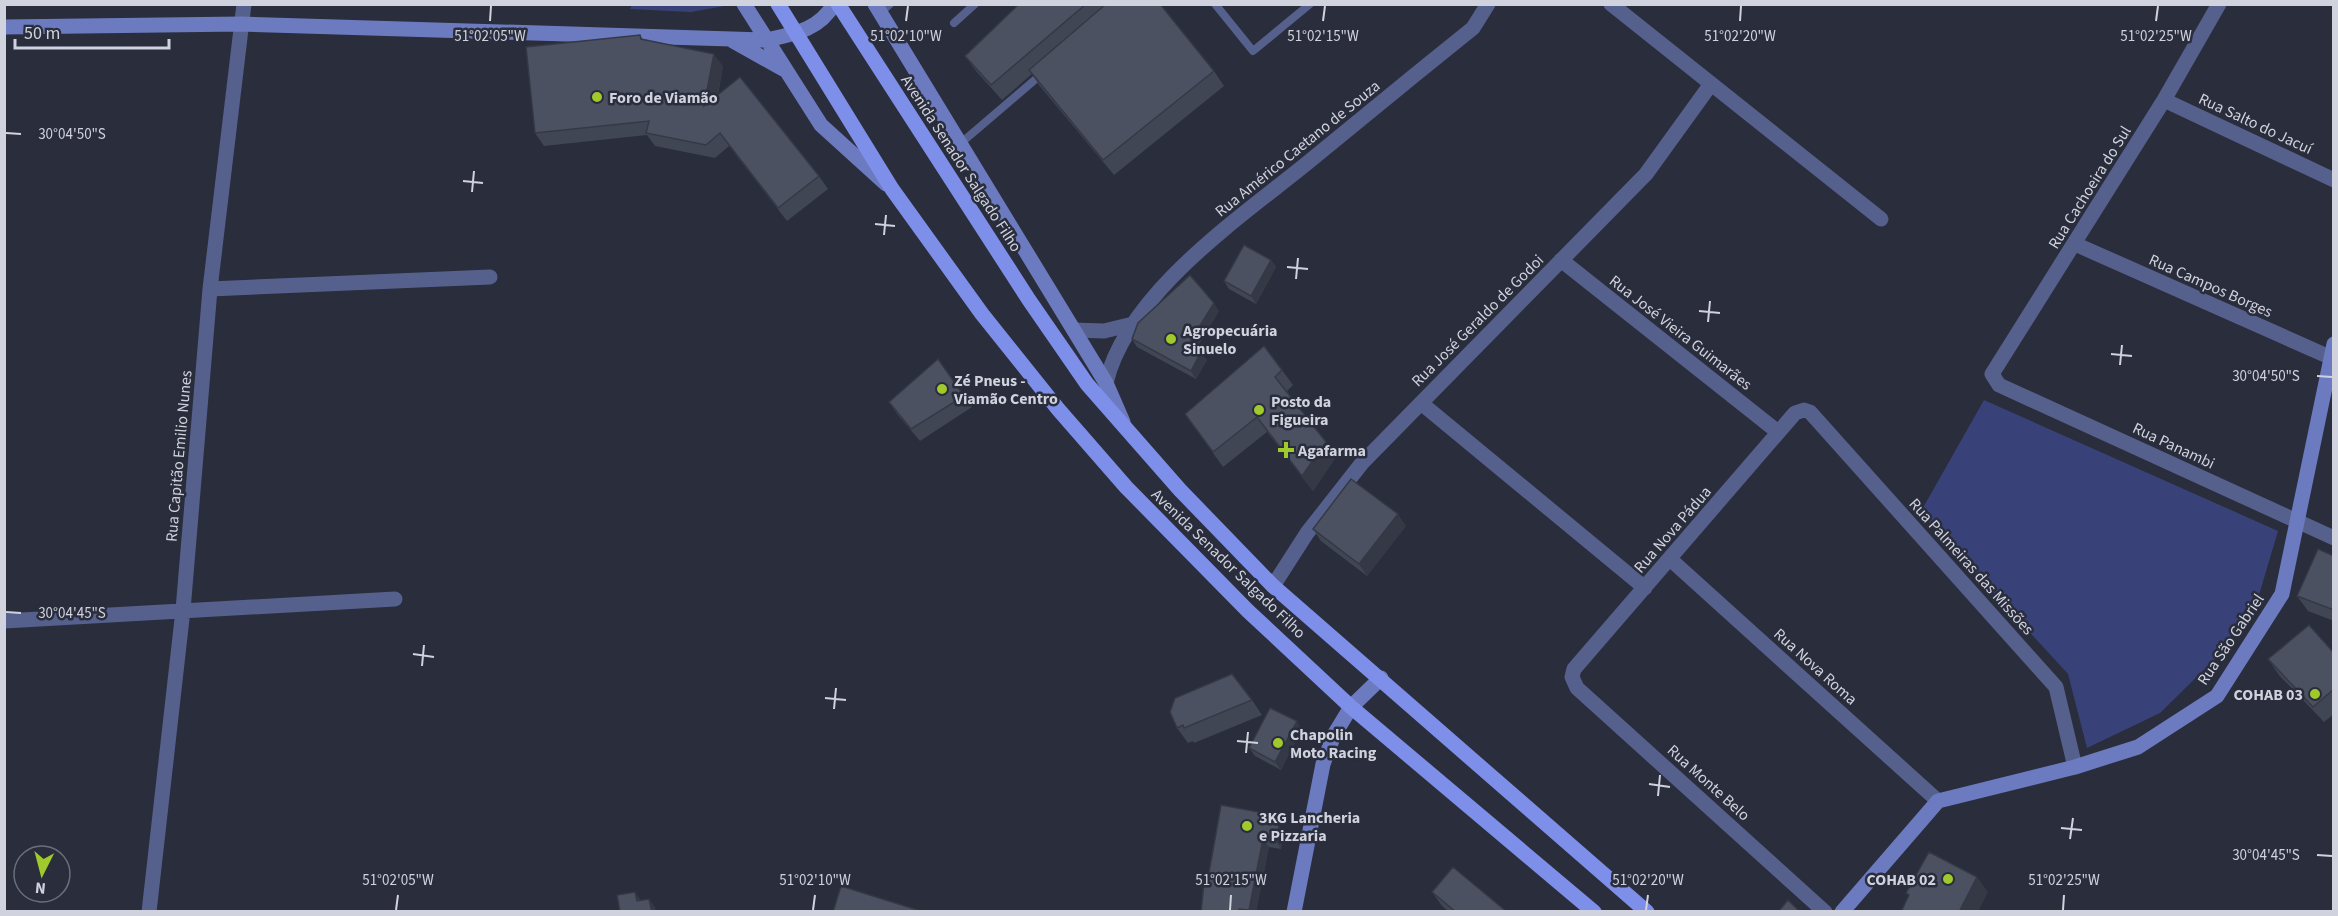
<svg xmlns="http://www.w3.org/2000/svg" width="2338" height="916" viewBox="0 0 2338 916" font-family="'Source Sans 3',sans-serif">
<rect width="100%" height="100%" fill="#292d3c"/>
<!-- green -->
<path fill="#384278" d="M632,5l98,-1v1l-39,7 -61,-3z
M1984,400l294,131 -19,64 -42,62 -57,56 -73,35 -19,-74 -148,-161z"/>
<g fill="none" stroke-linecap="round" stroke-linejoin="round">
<!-- lane -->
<path stroke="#56608c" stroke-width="8" d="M1215,4l38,47 57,-47
M880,13l10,-9
M954,23l21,-19
M961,143l83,-71"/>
<!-- street -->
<path stroke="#56608c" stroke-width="15" d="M1611,4l270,215
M2219,4l-55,96 -172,274 7,11 335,153
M2164,100l170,80
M2075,244l259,115
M1561,260l217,172
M210,289l280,-12
M1074,330l30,1 29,-7
M1106,383c21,-89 132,-164 200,-219 56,-46 111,-91 167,-136l15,-24
M1421,403l224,185
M1670,559l268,242
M1273,586l34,-53 55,-70 284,-289 65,-90
M4,621l391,-22
M149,912l34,-302 27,-321 34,-285
M1825,912l-248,-224 -5,-11 2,-8 221,-256 9,-3 6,2 246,275 19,80"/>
<!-- secondary -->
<path stroke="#6c7bc0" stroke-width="15" d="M744,4l77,121 65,59
M875,4l231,379 17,39
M4,27l237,-3 526,16c27,-6 52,-10 67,-36
M733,41l50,28
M1294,912l29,-148 11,-29 17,-28 30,-29
M1842,912l96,-111 137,-34 63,-20 79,-51 65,-102 52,-250"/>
<!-- primary -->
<path stroke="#7d8fe9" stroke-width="15" d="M778,4l114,185 90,125 76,95 68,78 122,124 103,96 243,205
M838,4l191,296 58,84 93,106 93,96 374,326"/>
</g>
<!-- wall -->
<path fill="#414654" d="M1019,4h141l54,67 10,15 -110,89 -75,-90 -7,-11 -30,26 -26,-29 -11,-15z
M640,35l3,5 80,26 -5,29 101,81 9,13 -41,32 -58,-75 -14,12 -60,-12 -8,-11 -103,11 -9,-13z
M1271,260l5,7 -20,37 -27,-15 -5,-8z
M1219,311l-23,38 11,11 -11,19 -59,-32 -5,-8z
M938,359l34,48 -52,34 -23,-27 -8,-12z
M1282,370l11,15 -6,6 49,66 -23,34 -46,-59 -44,35 -38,-53z
M1406,526l-39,50 -46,-35 -8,-12z
M2334,556v65l-26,-10 -11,-15z
M2334,653v61l-10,8 -45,-47 -11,-16z
M1252,700l10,15 -68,28 -1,-2 -5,2 -11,-15z
M1302,729l-21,41 -26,-14 -6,-8z
M1270,821l-1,3 15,9 -3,16 -12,-2 -13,65h-55l6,-28z
M1432,892l75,20h-58l-7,-6z"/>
<!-- shaded-wall -->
<path fill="#353945" d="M714,54l9,12 -10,53 -9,-13z
M1271,260l5,7 -20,37 -5,-8z
M1214,303l5,8 -26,42 -5,-8z
M1201,352l6,8 -11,19 -5,-8z
M1326,442l10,15 -23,34 -11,-15z
M1398,514l8,12 -39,50 -8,-12z
M1297,721l5,8 -21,41 -6,-8z
M1264,813l6,8 -2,9 -5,-7z
M1279,825l5,8 -3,16 -5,-8z
M1263,839l6,8 -13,65h-6l-1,-2z
M1977,877l11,15 -10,20h-19z
M635,892l6,8 2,9 -6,-8z
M649,899l6,8 1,5h-4z"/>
<!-- building -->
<path fill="#4c5162" stroke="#353945" stroke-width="1.5" d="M1019,4h67l-95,81 -26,-29z
M1106,4h54l54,67 -111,89 -74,-90z
M640,35l1,4 73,15 -10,52 36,-29 79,99 -41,32 -58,-75 -14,12 -60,-12 3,-12 -114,12 -9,-86z
M1244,245l27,15 -20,36 -27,-15z
M1190,275l24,28 -26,42 13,7 -10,19 -59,-32 6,-16z
M1264,346l18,24 -7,7 51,65 -24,34 -45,-59 -44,35 -28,-38z
M938,359l26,37 -53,33 -22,-27z
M1351,479l47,35 -39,50 -46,-35z
M2318,549l16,7v54l-37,-14z
M2309,625l25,28v36l-21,18 -45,-48z
M1232,674l20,26 -68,28 -1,-3 -6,3 -7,-16 5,-14z
M1270,708l27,13 -22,41 -26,-14z
M1221,805l43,8 -1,10 16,2 -3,16 -13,-2 -14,71 -10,-1v3h-38l3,-29 3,1z
M1929,852l48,25 -18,35h-58l8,-17 -3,-2z
M1453,867l54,45h-51l-24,-20z
M841,886l83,26h-91z
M635,892l2,9 12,-2 3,13h-32l-3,-17z
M1788,900l12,12h-22z"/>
<!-- ticks -->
<path fill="none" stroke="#d0d2dd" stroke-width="2" d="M490,21l1,-15M906,21l2,-15M1323,21l2,-15M1740,21l1,-15M2156,21l2,-15M6,133l15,1M463,181l20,2M472,192l2,-21M875,224l20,2M884,235l2,-20M1287,267l21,2M1296,279l2,-21M1699,311l21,2M1708,322l2,-21M2111,354l21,2M2120,365l2,-20M2317,376l15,1M6,612l15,1M413,654l21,3M422,666l2,-21M825,698l21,2M834,709l2,-21M1237,741l21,2M1246,753l2,-21M1649,784l21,3M1658,796l2,-21M2061,828l21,2M2070,839l3,-21M2317,855l15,1M396,910l2,-15M813,910l2,-15M1230,910l1,-15M1646,910l2,-15M2063,910l1,-15"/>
<!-- markers -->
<g fill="#a0c92b" stroke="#292d3c" stroke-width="2">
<circle cx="597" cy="97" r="6"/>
<circle cx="1171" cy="339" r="6"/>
<circle cx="942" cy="389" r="6"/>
<circle cx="1259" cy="410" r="6"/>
<path d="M1283 441h6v6h6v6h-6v6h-6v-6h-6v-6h6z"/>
<circle cx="2315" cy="694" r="6"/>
<circle cx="1278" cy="743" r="6"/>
<circle cx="1247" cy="826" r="6"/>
<circle cx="1948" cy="879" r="6"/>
</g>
<g text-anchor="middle" stroke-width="5" stroke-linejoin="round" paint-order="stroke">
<!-- poi labels -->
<g font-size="16" font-weight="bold" fill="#d0d2dd" stroke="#292d3c" text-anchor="start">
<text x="609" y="103">Foro de Viamão</text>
<text x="1183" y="336">Agropecuária<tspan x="1183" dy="18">Sinuelo</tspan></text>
<text x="954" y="386">Zé Pneus -<tspan x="954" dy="18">Viamão Centro</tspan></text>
<text x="1271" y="407">Posto da<tspan x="1271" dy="18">Figueira</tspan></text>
<text x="1298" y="456">Agafarma</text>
<text x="2303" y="700" text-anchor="end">COHAB 03</text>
<text x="1290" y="740">Chapolin<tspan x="1290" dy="18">Moto Racing</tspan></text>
<text x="1259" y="823">3KG Lancheria<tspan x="1259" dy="18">e Pizzaria</tspan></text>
<text x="1936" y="885" text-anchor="end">COHAB 02</text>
</g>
<!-- street labels -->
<g font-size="16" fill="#d0d2dd" stroke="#292d3c">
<text transform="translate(2256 123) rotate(25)" y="6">Rua Salto do Jacuí</text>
<text transform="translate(1297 148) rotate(-39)" y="6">Rua Américo Caetano de Souza</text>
<text transform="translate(962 163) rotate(57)" y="6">Avenida Senador Salgado Filho</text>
<text transform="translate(2089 187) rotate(-58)" y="6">Rua Cachoeira do Sul</text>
<text transform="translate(2211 285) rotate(24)" y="6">Rua Campos Borges</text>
<text transform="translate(1477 320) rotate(-45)" y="6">Rua José Geraldo de Godoi</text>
<text transform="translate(1681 332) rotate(38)" y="6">Rua José Vieira Guimarães</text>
<text transform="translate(2174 445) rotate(25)" y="6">Rua Panambi</text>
<text transform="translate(178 456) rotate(-85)" y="6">Rua Capitão Emilio Nunes</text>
<text transform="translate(1672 529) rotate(-49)" y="6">Rua Nova Pádua</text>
<text transform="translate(1229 563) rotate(44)" y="6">Avenida Senador Salgado Filho</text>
<text transform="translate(1972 566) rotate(48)" y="6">Rua Palmeiras das Missões</text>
<text transform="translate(2230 639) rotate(-56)" y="6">Rua São Gabriel</text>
<text transform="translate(1816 666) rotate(42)" y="6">Rua Nova Roma</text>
<text transform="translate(1709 782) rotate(42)" y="6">Rua Monte Belo</text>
</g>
</g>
<g font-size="15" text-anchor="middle" fill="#d0d2dd" stroke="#292d3c" stroke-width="5" stroke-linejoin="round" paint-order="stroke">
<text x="490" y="41">51°02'05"W</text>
<text x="906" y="41">51°02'10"W</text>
<text x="1323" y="41">51°02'15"W</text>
<text x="1740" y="41">51°02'20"W</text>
<text x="2156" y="41">51°02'25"W</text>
<text x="72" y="139">30°04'50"S</text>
<text x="2266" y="381">30°04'50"S</text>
<text x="72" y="618">30°04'45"S</text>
<text x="2266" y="860">30°04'45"S</text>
<text x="398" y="885">51°02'05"W</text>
<text x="815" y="885">51°02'10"W</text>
<text x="1231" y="885">51°02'15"W</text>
<text x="1648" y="885">51°02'20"W</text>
<text x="2064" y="885">51°02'25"W</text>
</g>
<!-- border -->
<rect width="2338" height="916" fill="none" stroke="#d0d2dd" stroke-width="12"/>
<!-- north arrow -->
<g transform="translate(42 874) rotate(186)"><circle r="28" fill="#292d3c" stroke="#6c6f7c" stroke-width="1.5"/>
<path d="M0-4.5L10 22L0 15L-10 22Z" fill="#a0c92b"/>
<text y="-9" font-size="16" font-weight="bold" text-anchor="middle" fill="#d0d2dd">N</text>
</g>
<!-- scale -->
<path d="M15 39v9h154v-9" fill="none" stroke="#d0d2dd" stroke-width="3"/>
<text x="24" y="39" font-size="18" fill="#d0d2dd" stroke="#292d3c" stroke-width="4.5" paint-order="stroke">50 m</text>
</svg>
